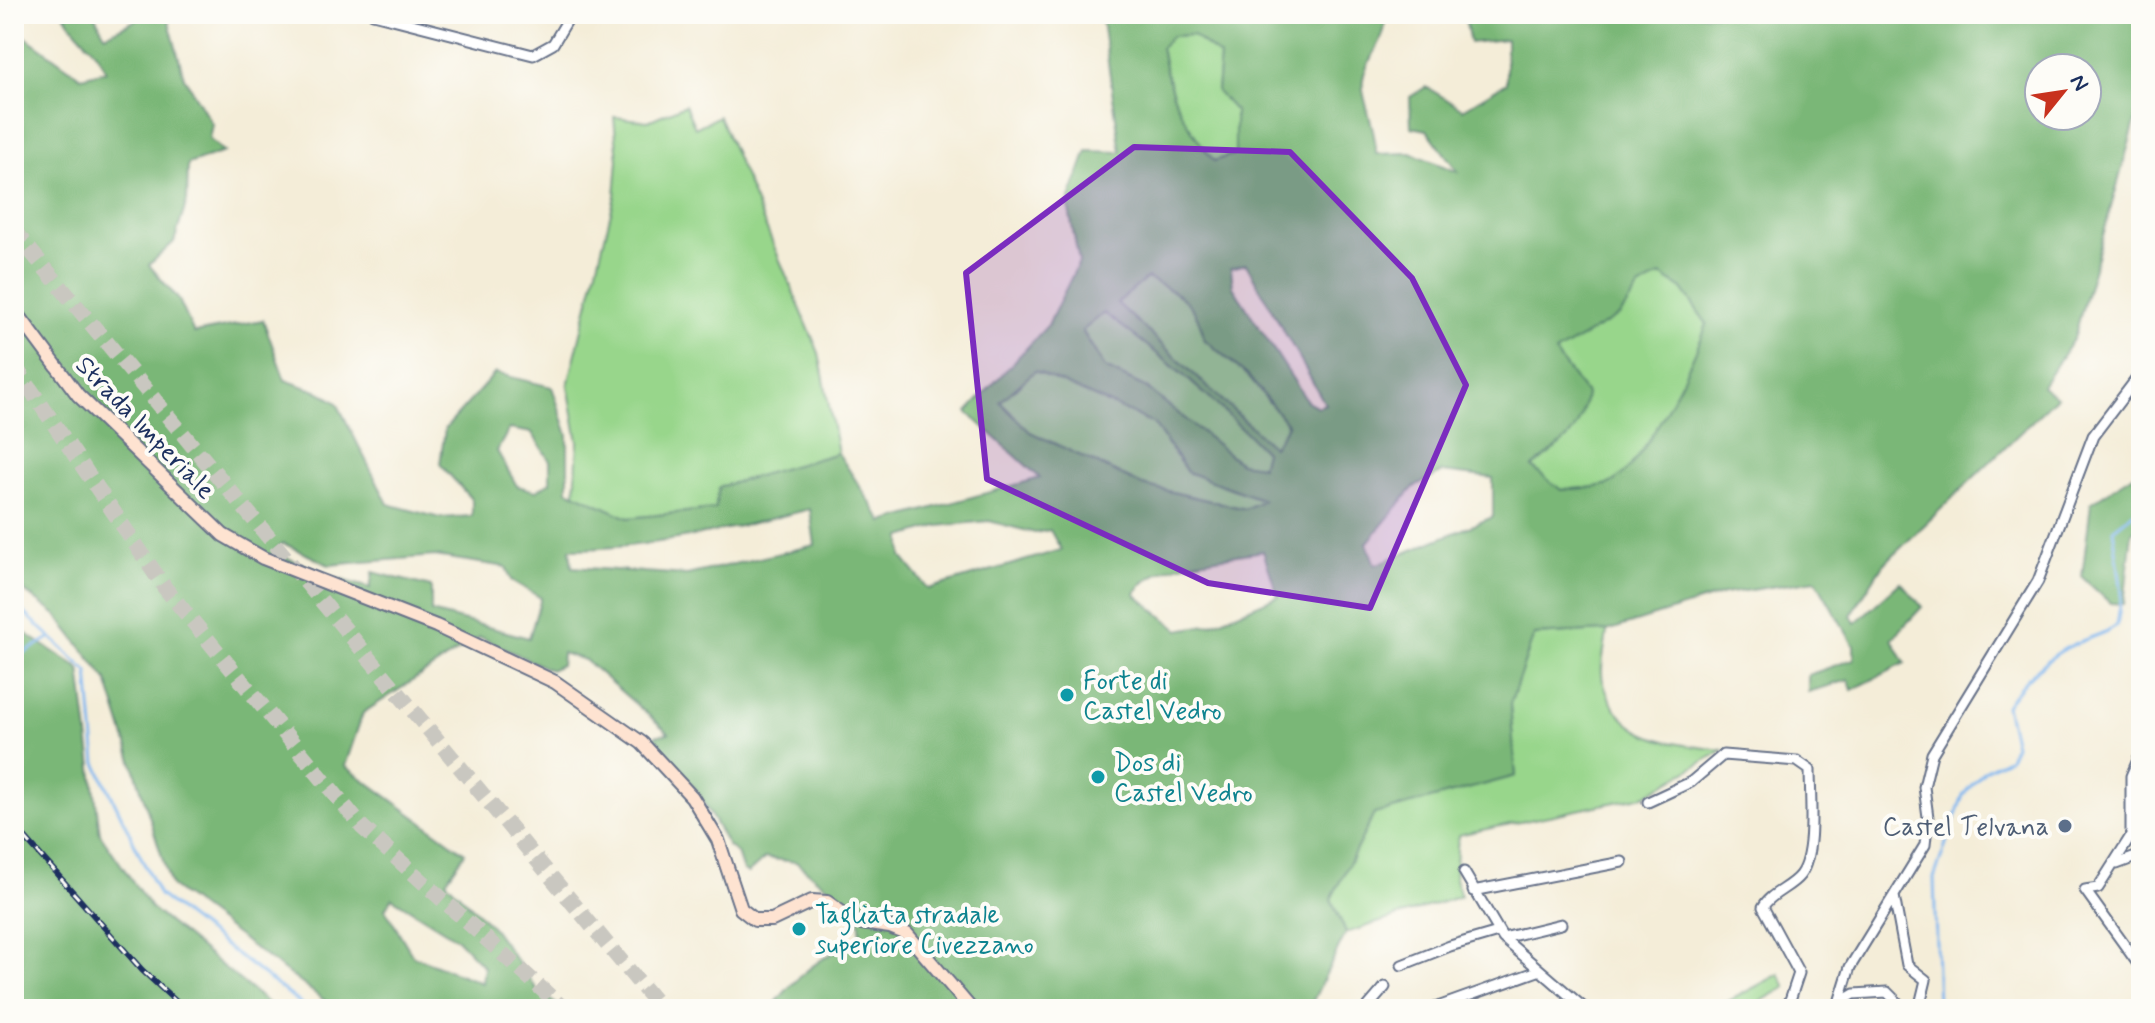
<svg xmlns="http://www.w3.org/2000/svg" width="2155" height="1023" viewBox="0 0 2155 1023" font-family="Mynerve,sans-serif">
<rect width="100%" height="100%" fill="#fdfcf7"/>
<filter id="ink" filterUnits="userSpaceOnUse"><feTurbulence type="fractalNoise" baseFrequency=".0125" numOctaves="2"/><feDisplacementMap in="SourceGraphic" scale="16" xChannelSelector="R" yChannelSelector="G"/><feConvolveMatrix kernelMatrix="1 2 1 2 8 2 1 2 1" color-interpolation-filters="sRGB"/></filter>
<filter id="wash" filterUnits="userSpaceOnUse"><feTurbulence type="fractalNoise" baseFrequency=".006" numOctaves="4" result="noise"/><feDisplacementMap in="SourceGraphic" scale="32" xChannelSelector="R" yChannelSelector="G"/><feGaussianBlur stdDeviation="1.8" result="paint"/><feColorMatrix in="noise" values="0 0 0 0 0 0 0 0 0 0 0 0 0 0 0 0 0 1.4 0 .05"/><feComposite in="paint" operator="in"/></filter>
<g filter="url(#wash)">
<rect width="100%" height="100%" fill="#f4edd8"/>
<!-- green -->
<path fill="#98d68b" stroke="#5a8274" stroke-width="2" d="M1192,35l28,21 -3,35 18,20v43l-21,7c-32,-41 -44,-62 -53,-114l11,-11z
M685,105l10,23 24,-12 100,237 19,100 -119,34 -4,22 -87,9 -53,-24 3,-52 -10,-57 47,-189 3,-36 -4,-43 34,4z
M1661,275l21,14 25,35c-12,34 -65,145 -96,160 -13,6 -36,4 -50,6l-29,-23 36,-29 18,-44 -31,-41 65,-38 19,-27z
M1147,278c32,15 51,24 57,61l44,37 40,49 -16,23 -155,-145z
M1104,313c58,42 111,87 162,139l-5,14 -21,-2 -93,-76 -42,-20 -23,-38z
M1034,370l119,53 34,49 77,28 -19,9 -103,-24 -112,-53 -30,-30z
M1607,631c-1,14 -8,36 -4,50 17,61 67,62 120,69l-79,46 -186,39 -3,44 6,17 -115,37 -15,-34 43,-85 142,-38 -6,-72 24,-69z
M1779,974l7,13 -39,22h-33z"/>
<!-- forest -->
<path fill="#7ab777" stroke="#4a736a" stroke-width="2" fill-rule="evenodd" d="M64,14h30l11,21 44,-21h18l17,63 28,47 -3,15 15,13 -36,12 -1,37 -13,41 -25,23 30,35 15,33 69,-13 22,60 37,13 15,10 51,101 52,14 32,-2v-16l-32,-36 5,-35 50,-56 57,14 16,48v55l60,28 87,-9 4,-22 119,-34 45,69 157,-44 -73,-66 81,-87 31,-63 -11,-58 19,-53 34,1 -20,-138h283c6,26 -17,40 -21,65 -3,18 14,50 13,75l35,-1 47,19 -31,-42 -16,-3 -1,-30 16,-10 37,22 43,-26v-44l-36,4 -6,-29h677v105l-3,-7 -64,226 -32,48 15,11 -175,169 -31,49 4,8 46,-41 21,25 -30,32 13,24 -53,27 -3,-10 -41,12v-17l46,-16v-13l-38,-66 -92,14 -117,37 -73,4 -24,69 6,72 -142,38 -43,85 15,34 -37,76h-538c25,-33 51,-55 90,-69l-2,-27 -63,-51 -31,-4 -17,15 -5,-2 -6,-18 -9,-7 -28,-50 -28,-39 -22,-20 19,-4 -84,-73 -23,-7 -1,12 -11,5 -70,-33 -117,76 -18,53 120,87 -19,28 47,47 46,64 24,17h-227l-165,-123 -64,-206 -51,-65 -42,-32v-506l9,-4 -9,-10v-39l6,9 61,44 25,-6c-9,-24 -30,-35 -42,-57zM1192,35l28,21 -3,36 18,19v43l-21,7c-32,-41 -44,-62 -53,-114l11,-11zM2039,68h48v48h-48zM1246,264l79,140 -7,3 -11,-6 -74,-114 -2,-19zM1661,275l21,14 25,35c-12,33 -65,145 -96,159 -13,6 -35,5 -50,7l-29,-23c31,-25 49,-31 54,-73l-31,-41 65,-38 19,-27zM1147,278c32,15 51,25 57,61l44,37 40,49 -15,22 -156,-144zM1104,313c58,42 111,87 161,139l-4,14 -21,-3 -93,-75 -42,-20 -23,-37zM1035,371l118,52 34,49 76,28 -18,9 -103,-24 -112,-53 -30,-30zM509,429l23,4 18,28v21l-14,9 -19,-5 -20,-35zM1442,472l51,6v39l-118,48 -8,-22 46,-55zM810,509l5,36 -128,30 -115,-8 -2,-18c82,0 161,-20 240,-40zM989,521l46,12 15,-3 11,20 -133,39 -26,-32v-20l36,-11zM283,543l46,22 106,-9 71,11 5,13 30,18 -12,40 -98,-26v-25l-58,-15 -3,16 -39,-11 -57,-25zM1263,551l15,45 -66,28 -33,6 -44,-36c17,-34 92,-36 128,-43zM392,898l64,40 28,29 -2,16 -69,-27 -28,-47z
M2141,470v54l-9,8 -8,72 -14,-1 -28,-26 9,-74z
M14,626l66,43 20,165 51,74 124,101h-261z"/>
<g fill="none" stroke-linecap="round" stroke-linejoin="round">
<!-- stream -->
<path stroke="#7fb6ee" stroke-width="3" d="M14,603l74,69 8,91 63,132 149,114
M14,659l37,-22
M1938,1007l-4,-129 29,-83 21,-24 25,-13 6,-13 -9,-39c14,-23 45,-53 71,-63 15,-7 26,-8 40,-18l5,-32 -9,-64 28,-22"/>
</g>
</g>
<g filter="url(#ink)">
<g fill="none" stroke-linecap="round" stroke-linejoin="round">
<!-- highway-tunnel -->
<path stroke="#c9c7c0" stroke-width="16" stroke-dasharray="16 8" stroke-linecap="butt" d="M14,231l647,778
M14,365l151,223 197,239 202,182"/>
<defs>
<path id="street" d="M373,14l160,41 20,-11 18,-30
M2141,753l-10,23v60l-33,52 -13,2 56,78
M1648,802l43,-20 32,-27 74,6 13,9c0,26 6,84 -10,105 -10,13 -30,18 -37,32l36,66 -12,36
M2117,864l24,-9
M1464,872l39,66 82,71
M1473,891l149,-29
M1894,896l13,69 19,15 -7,29
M1503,938l58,-14
M1402,965l48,-19 48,-14
M1834,1006l20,-12 33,-2 17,17
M1366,1009l19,-22
M1432,1009l106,-38
M1837,1009l13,-42 75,-122 3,-28 -4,-30 8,-33 106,-173 55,-145 48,-63"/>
<path id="secondary" d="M14,309l64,86 145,140 40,23 173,68 119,56 87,61 50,54 26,43 23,69 14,11h17l40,-19 15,1 28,20 35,5 17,7 64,75"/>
</defs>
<!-- street casing -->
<use href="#street" stroke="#677289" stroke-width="13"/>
<!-- secondary casing -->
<use href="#secondary" stroke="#677289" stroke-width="16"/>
<!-- street -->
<use href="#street" stroke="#fff" stroke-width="9"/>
<!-- secondary -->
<use href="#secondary" stroke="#fee3d1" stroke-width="12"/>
<defs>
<path id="rail" d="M25,838l117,132 42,39"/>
</defs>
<!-- rail casing -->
<use href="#rail" stroke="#1b2f5e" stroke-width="6"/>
<!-- rail -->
<use href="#rail" stroke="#fdfcf7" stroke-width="3" stroke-dasharray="9" stroke-linecap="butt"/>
</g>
</g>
<!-- marked area -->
<path fill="#7b2cbf" fill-opacity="0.2" stroke="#7b2cbf" stroke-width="6" stroke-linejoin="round" d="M1134,147l156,5 122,126 54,107 -96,223 -162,-25 -221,-104 -21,-206z"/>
<!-- markers -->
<g fill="#0f9aa8" stroke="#fdfcf7" stroke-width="3">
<circle cx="1067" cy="695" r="8"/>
<circle cx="1098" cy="777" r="8"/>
<circle cx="799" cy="929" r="8"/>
</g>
<circle fill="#5c6f8a" stroke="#fdfcf7" stroke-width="3" cx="2065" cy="826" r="8"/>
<g text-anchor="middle" stroke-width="8" stroke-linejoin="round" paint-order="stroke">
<!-- street labels -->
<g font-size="26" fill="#1b2f5e" stroke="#fdfcf7">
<text transform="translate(146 427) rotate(46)" y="9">Strada Imperiale</text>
</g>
<!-- culture labels -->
<g font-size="26" fill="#0d838f" stroke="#fdfcf7" text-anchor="start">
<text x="1083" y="689">Forte di<tspan x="1083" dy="30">Castel Vedro</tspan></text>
<text x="1114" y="771">Dos di<tspan x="1114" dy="30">Castel Vedro</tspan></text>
<text x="815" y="923">Tagliata stradale<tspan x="815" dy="30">superiore Civezzano</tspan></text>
</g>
<!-- service labels -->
<g font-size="26" fill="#4e5e75" stroke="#fdfcf7" text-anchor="end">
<text x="2049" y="835">Castel Telvana</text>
</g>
</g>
<!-- margin -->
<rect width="2155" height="1023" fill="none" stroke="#fdfcf7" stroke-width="48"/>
<!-- north arrow -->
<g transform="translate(2063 92) rotate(60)"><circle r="38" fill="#fdfcf7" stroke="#a3aaba" stroke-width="2"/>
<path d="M0-6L14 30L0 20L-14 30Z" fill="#c8321e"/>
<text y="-12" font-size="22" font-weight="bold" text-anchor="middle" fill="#1b2f5e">N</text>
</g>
</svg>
